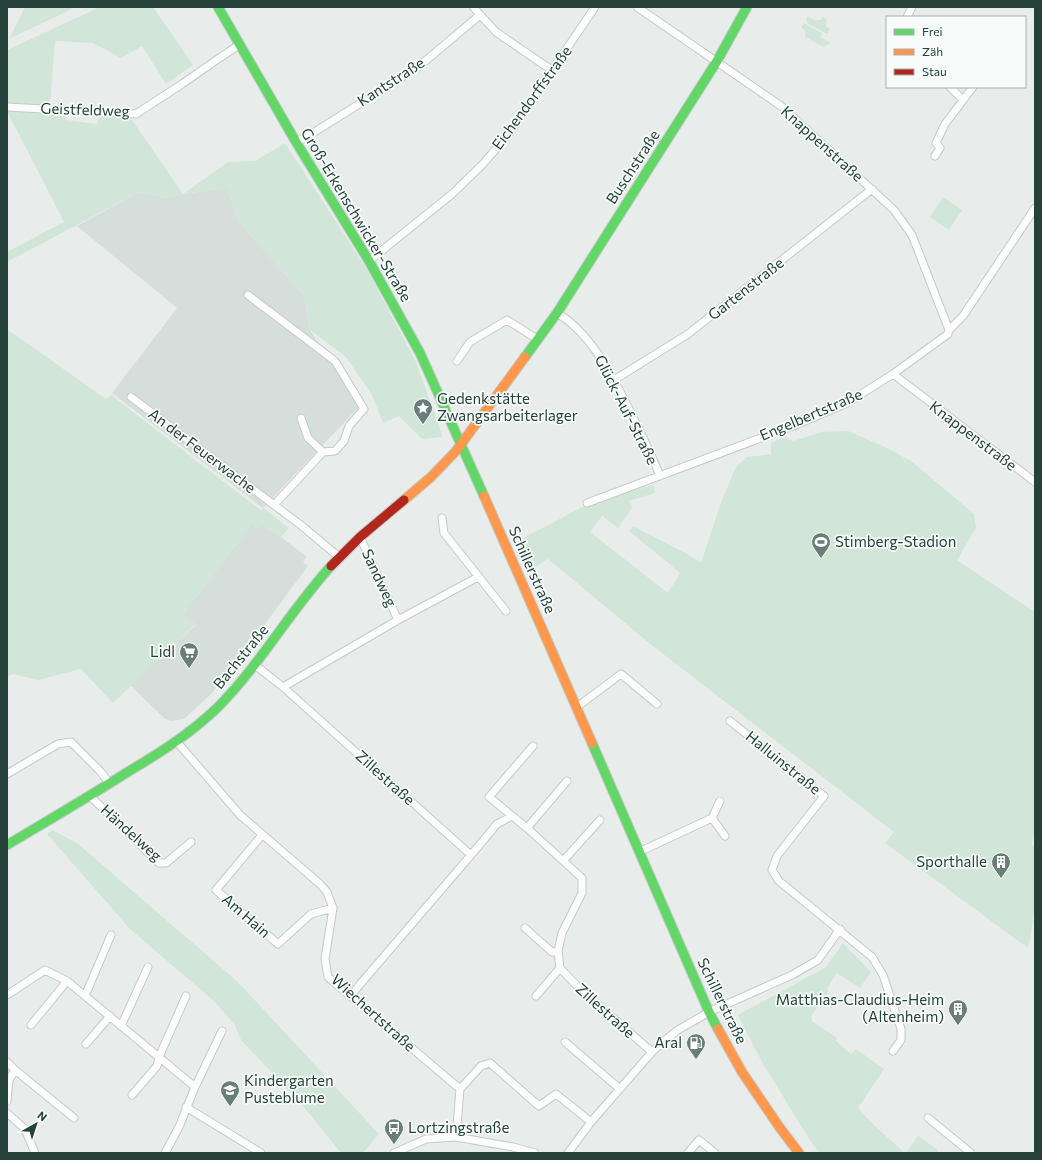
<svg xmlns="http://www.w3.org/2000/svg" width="1042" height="1160" viewBox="0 0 1042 1160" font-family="Commissioner,sans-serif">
<rect width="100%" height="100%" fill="#e8edeb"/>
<!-- built -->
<path fill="#d6dedb" d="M227,188l11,33 66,74 6,35 49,77 -96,101 -151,-115 65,-85 -100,-82 62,-34 27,6 17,-4z
M251,525h11l19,12 26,20 -4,5 5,4 -63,85 -33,42 -28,26 -12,2 -7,-2 -35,-34 66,-60 -13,-11z"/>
<!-- green -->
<path fill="#d1e6d8" d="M25,7h51l-67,32z
M100,7h53l40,58 -27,19 -24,-38 -21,12 -28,-15 -38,-2 -5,65 -43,-3v-53z
M808,16l6,4h6l3,-3 4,3 -1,6 4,3 -3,5 -20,-11v-2l-2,-1z
M804,23l18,10 -2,4 10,5 -2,3h-2l-2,2 -19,-10v-6l-4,-4z
M7,111l59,3v6l31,4 2,-7h31l53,77 45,-32 27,-1 30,-18 83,128 48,91 27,75 -21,2 -23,-23 -16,7 -11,-28 -26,-38 -36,-27 -6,-35 -66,-74 -11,-33 -44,6 -17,4 -27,-6 -132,70v-10l57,-30z
M943,197l19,13 -13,20 -19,-13z
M7,329l99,70 5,-4 151,116 1,-3 26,20 -8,9 -19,-12 -4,5 -7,-5 -68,89 13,10 -83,79 -32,-34 -43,11 -25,-6 -6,3z
M848,431l39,17 24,13 63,53 2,14 -19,32 78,52v219l-3,12 3,8v50l-3,27 -4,20 -143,-105 9,-11 -240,-185 -106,-88 -15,9 -13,-28 66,-35 18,-8 50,-12 1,8 -26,8 3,7 -14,20 -16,-12 -12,16 78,61 12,-20 -51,-42 4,-5 56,29 12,8 18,-55 15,-37 4,-6 9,-8 24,-3v-11l14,-6 8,4 29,-9z
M52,830l25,13 161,139 141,152 -16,19h-22l-37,-46 -63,-67 -6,-15 -21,-24 -84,-72 -83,-95z
M843,943l28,29 -11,16 -23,-15 -10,16 2,3 -18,24 1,5 25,17 -1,3 15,13 5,-5 28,20 -26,39 17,18 30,27h-85l-9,-11 -49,-80 -24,-47 88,-48z
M918,1136l20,14 -2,3h-30z"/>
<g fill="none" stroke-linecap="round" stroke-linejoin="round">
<defs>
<path id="street" d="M473,7l23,25 57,39
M637,7l144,99 113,104 18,25 37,95
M907,17l5,-10
M950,87l13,13
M7,107l129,7 46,-30 33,-23 24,-16
M296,142l12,-6 109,-68 63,-53
M935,156l5,-8 -4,-5 9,-19 28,-37
M369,261l83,-67 30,-29 27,-31 86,-127
M248,295l87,66 29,48 -15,17 -5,15 -9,10 -12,1
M557,313c34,20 55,63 72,96 11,22 22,44 31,67
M457,361l13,-19 37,-22 30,19
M893,374l142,108
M614,380l74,-46 184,-145
M131,397l171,129 37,31
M587,503l206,-77 54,-23 46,-29 55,-40 1,-4 14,-14 72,-108
M274,505l49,-53 -15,-14 -7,-20
M442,518l2,15 62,78
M360,537l38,83
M255,665l28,22 188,168 26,-31 15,-8
M283,687l115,-67 80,-43
M577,707l44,-33 36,30
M730,721l94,75 -47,60 -5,14 7,11 93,76 11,18 18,54v11l-8,11
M177,742l63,73 80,69 7,8 6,16 -8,51 3,18 132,112 -4,48
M533,746l-44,51 38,31 55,50v15l-20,40 -4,18 2,17 20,21 72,63
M7,774l51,-30 13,-2 29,29 10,13
M90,796l69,67h7l25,-21
M712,818l8,-17
M527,828l40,-47
M262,835l-46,55 62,54 33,-30 22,-6
M639,852l73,-34 13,18
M563,861l37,-41
M525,928l27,24 6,-1
M7,995l38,-25 22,11 128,106
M85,996l26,-61
M350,996l121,-141
M536,996l24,-28
M31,1025l36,-44
M121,1026l27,-59
M565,1042l55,47
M86,1044l24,-28
M7,1062l8,8 -6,10 -2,21
M15,1070l59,48
M460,1089l21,-23 9,-3 49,43 17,-12 35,28
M132,1095l25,-29 2,-9 27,-61
M186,1107l75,46
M7,1113l18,16 10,24
M928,1118l43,35
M165,1153l14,-26 16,-40 27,-56
M394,1153l32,-14 30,-2 57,10 22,6
M568,1153l23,-31 61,-70 12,-11 14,-11 31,-18 83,-37 26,-15 22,-31
M688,1153l11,-13 16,13"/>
<path id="fast" d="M218,7l78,135 73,119 51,92 64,143
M525,357l32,-44 160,-252 30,-54
M592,743l117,269 9,17
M7,845c40,-24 80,-47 119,-72 32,-19 64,-39 91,-65 43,-43 73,-97 114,-142"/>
<path id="slow" d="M484,496l108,247
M404,500l27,-23 25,-26 69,-94
M718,1029l24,43 38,56 19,25"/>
<path id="jam" d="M331,566l29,-29 44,-37"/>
</defs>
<!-- street casing -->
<use href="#street" stroke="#c5cac8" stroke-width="9"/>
<!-- fast casing -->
<use href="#fast" stroke="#c3cbc8" stroke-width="11"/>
<!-- slow casing -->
<use href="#slow" stroke="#c3cbc8" stroke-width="11"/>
<!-- jam casing -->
<use href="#jam" stroke="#c3cbc8" stroke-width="11"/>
<!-- street -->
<use href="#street" stroke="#fcfcfc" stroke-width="7"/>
<!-- fast -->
<use href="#fast" stroke="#63d668" stroke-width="9"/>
<!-- slow -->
<use href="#slow" stroke="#ff974d" stroke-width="9"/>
<!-- jam -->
<use href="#jam" stroke="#b3261e" stroke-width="9"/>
</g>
<!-- icons -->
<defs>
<symbol id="sight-pin" viewBox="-11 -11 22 30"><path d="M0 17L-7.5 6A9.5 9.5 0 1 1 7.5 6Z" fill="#697e78" stroke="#f7fbf9"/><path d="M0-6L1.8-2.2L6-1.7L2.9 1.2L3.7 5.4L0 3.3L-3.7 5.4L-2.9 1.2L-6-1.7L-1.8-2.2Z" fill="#fff"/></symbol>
<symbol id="stadium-pin" viewBox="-11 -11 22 30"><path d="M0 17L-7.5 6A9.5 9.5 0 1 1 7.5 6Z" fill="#697e78" stroke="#f7fbf9"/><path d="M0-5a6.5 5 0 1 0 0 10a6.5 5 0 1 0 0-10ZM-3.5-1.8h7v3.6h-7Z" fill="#fff"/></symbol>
<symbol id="supermarket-pin" viewBox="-11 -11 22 30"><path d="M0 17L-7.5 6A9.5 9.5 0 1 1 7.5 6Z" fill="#697e78" stroke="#f7fbf9"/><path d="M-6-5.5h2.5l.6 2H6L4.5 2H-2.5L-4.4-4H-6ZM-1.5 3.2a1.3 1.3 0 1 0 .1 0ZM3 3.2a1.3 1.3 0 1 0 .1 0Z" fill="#fff"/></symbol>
<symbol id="building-pin" viewBox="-11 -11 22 30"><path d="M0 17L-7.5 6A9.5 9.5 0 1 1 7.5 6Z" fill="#697e78" stroke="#f7fbf9"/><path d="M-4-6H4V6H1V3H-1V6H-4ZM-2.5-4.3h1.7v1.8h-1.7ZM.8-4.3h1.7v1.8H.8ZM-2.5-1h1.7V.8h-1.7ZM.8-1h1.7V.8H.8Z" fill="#fff"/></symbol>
<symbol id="fuel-pin" viewBox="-11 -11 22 30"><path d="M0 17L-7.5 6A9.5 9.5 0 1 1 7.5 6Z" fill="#697e78" stroke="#f7fbf9"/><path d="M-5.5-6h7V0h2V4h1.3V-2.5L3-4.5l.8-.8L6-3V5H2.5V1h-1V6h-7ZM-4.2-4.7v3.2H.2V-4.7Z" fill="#fff"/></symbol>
<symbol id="school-pin" viewBox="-11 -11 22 30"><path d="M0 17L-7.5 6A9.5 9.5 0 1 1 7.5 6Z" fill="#697e78" stroke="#f7fbf9"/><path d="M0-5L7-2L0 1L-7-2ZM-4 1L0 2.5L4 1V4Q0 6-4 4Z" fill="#fff"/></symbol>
<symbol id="bus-pin" viewBox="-11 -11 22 30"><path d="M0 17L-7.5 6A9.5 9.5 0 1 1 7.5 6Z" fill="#697e78" stroke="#f7fbf9"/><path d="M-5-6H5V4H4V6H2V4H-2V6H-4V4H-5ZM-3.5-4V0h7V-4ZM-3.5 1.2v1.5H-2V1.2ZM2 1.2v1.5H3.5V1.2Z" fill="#fff"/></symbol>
</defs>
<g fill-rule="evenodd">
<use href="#sight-pin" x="412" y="397" width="22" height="30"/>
<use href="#stadium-pin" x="810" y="531" width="22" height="30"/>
<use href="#supermarket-pin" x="178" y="641" width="22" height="30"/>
<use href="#building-pin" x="990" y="851" width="22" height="30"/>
<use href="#building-pin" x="947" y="998" width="22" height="30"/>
<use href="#fuel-pin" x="685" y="1032" width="22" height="30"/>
<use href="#school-pin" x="219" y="1079" width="22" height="30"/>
<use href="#bus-pin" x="383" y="1117" width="22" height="30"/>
</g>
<g text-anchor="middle" stroke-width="3.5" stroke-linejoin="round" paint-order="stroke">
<!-- street labels -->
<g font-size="15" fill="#24423a" stroke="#f7fbf9">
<text transform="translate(391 82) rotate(-33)" y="5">Kantstraße</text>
<text transform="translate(532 98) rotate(-54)" y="5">Eichendorffstraße</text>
<text transform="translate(85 110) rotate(2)" y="5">Geistfeldweg</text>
<text transform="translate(822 144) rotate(42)" y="5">Knappenstraße</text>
<text transform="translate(633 167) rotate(-57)" y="5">Buschstraße</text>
<text transform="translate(356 215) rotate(59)" y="5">Groß-Erkenschwicker-Straße</text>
<text transform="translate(746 289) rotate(-38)" y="5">Gartenstraße</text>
<text transform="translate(626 410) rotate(63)" y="5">Glück-Auf-Straße</text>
<text transform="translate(811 415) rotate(-23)" y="5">Engelbertstraße</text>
<text transform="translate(973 436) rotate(37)" y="5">Knappenstraße</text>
<text transform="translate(202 451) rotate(37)" y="5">An der Feuerwache</text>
<text transform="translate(532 570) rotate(66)" y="5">Schillerstraße</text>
<text transform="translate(379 578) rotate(65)" y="5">Sandweg</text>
<text transform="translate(241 657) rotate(-51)" y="5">Bachstraße</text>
<text transform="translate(783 763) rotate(39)" y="5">Halluinstraße</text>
<text transform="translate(385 778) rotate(42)" y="5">Zillestraße</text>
<text transform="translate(131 833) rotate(42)" y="5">Händelweg</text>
<text transform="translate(246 916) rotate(41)" y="5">Am Hain</text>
<text transform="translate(722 1001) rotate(64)" y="5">Schillerstraße</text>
<text transform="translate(605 1011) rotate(42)" y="5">Zillestraße</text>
<text transform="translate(373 1013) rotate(42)" y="5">Wiechertstraße</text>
</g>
<!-- poi labels -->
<g font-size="15" fill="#24423a" stroke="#f7fbf9" text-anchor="start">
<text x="437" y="404">Gedenkstätte<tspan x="437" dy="17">Zwangsarbeiterlager</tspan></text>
<text x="835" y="547">Stimberg-Stadion</text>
<text x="175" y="657" text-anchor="end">Lidl</text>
<text x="987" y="867" text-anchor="end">Sporthalle</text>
<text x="944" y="1005" text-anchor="end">Matthias-Claudius-Heim<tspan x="944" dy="17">(Altenheim)</tspan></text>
<text x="682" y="1048" text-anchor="end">Aral</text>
<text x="244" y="1086">Kindergarten<tspan x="244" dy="17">Pusteblume</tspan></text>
<text x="408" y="1133">Lortzingstraße</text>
</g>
</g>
<!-- border -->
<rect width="1042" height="1160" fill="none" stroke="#24423a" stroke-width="16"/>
<!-- legend -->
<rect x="886" y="16" width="140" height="72" fill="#f7fbf9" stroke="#a3b1ad"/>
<rect x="894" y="29" width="20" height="6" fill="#63d668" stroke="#a3b1ad"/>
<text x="922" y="36" font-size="12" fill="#24423a">Frei</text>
<rect x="894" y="49" width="20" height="6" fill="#ff974d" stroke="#a3b1ad"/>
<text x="922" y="56" font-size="12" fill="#24423a">Zäh</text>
<rect x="894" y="69" width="20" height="6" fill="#b3261e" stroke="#a3b1ad"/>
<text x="922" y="76" font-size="12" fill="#24423a">Stau</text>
<!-- north arrow -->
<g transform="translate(36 1124) rotate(39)" stroke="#f7fbf9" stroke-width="3" paint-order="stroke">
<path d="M0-3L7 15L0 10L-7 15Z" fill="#24423a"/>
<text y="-6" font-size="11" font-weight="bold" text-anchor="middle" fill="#24423a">N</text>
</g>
</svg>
